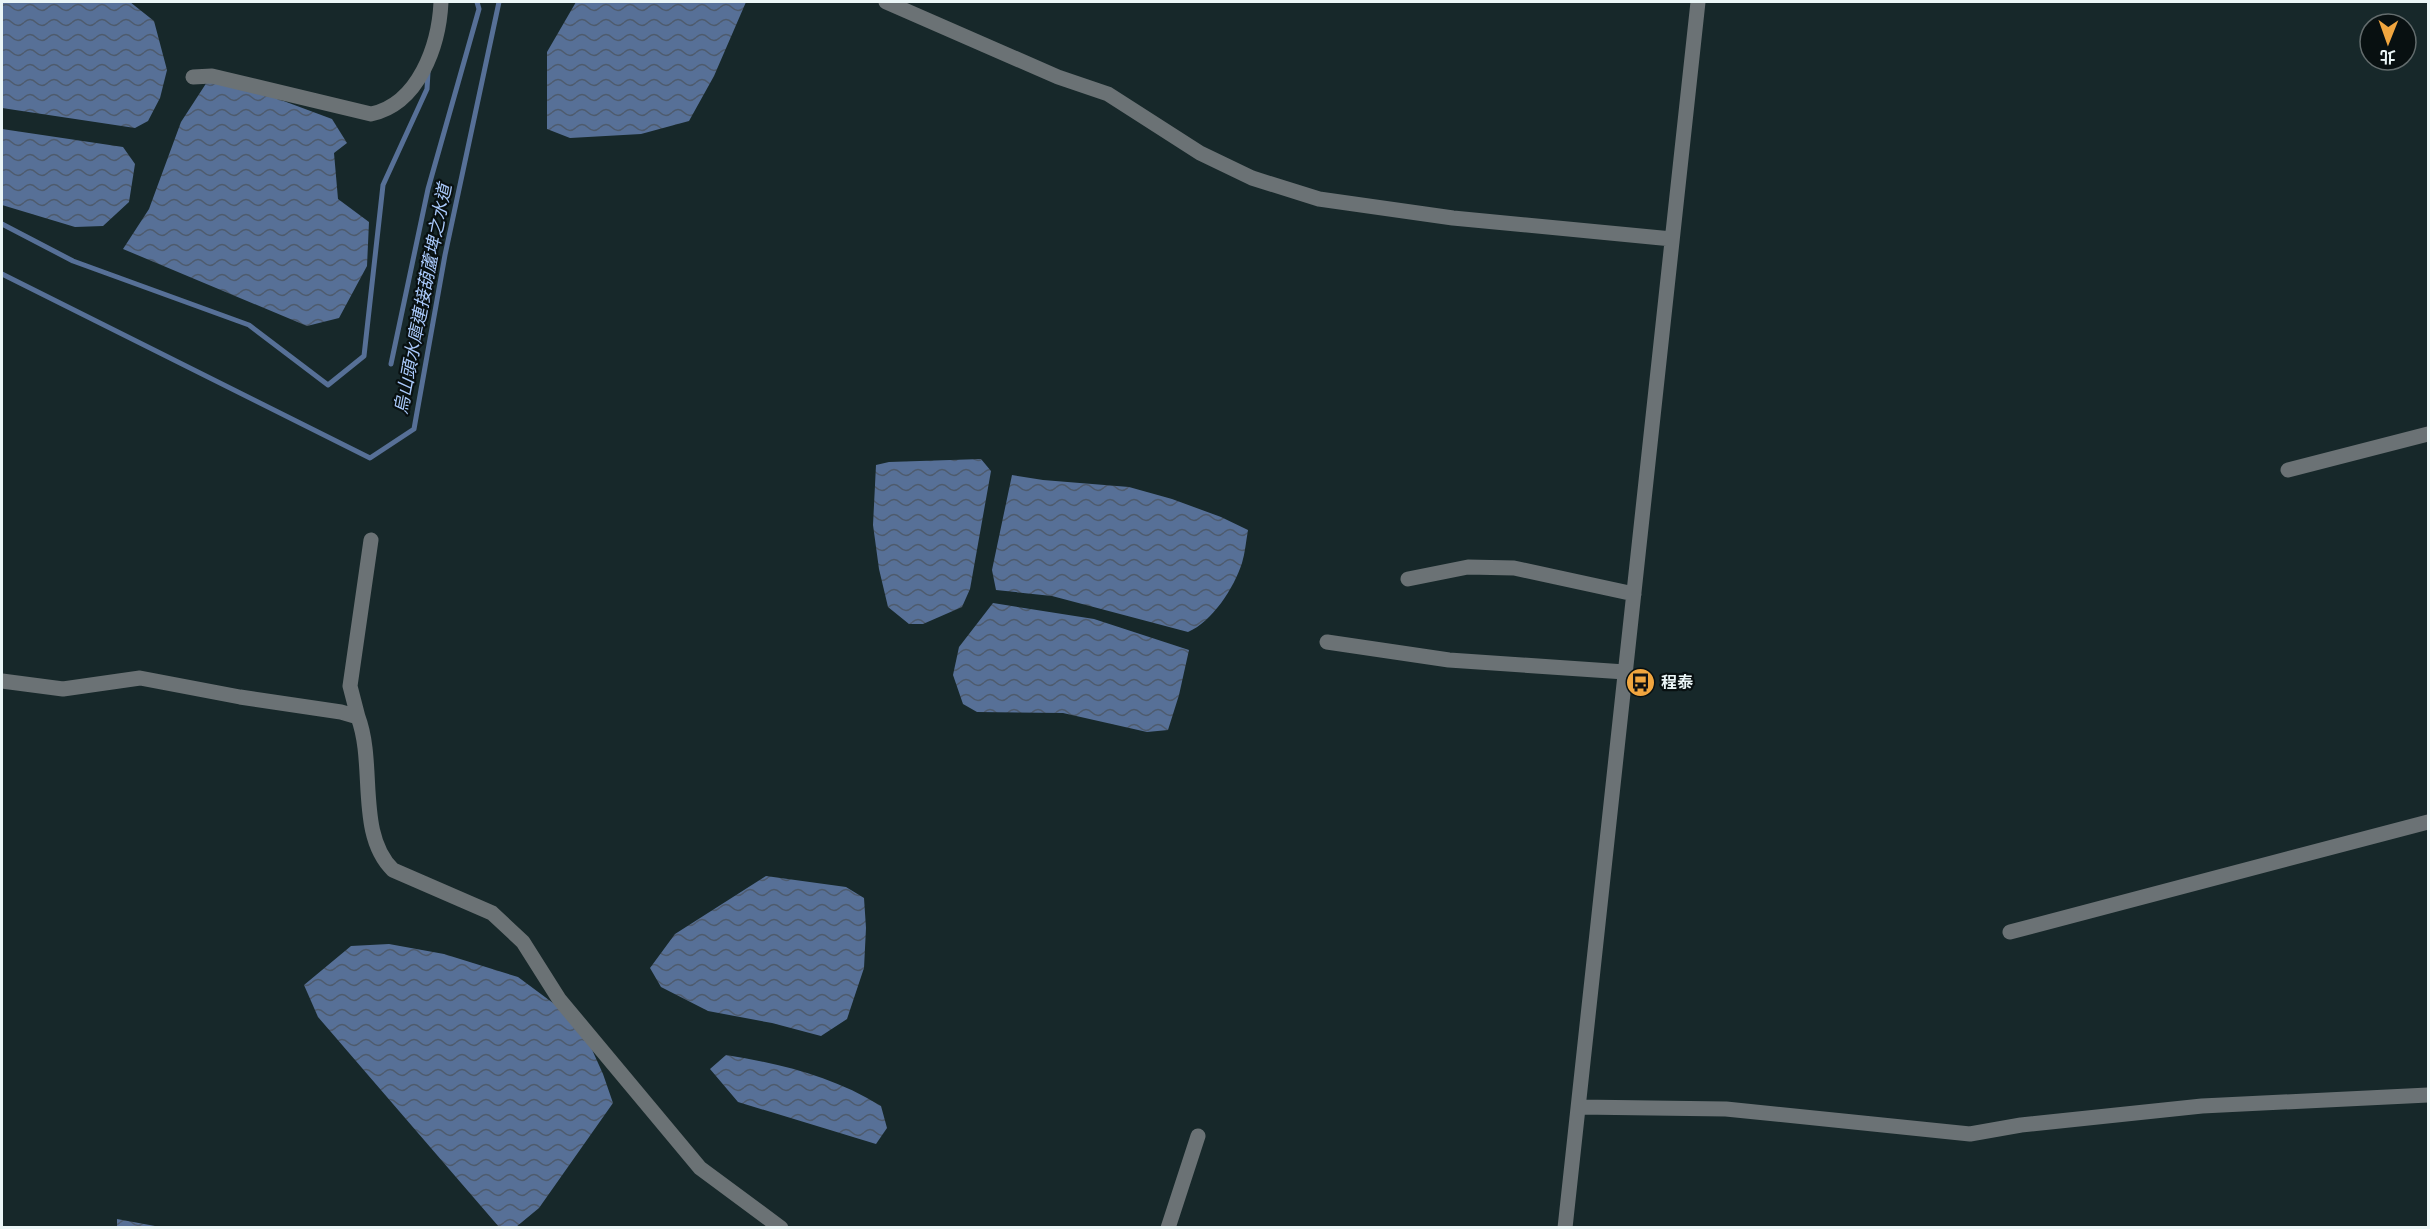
<svg xmlns="http://www.w3.org/2000/svg" width="2430" height="1229" viewBox="0 0 2430 1229" font-family="'Nunito Sans','Noto Sans TC',sans-serif">
<defs>
<pattern id="water-waves" width="16" height="10" patternUnits="userSpaceOnUse" patternTransform="scale(1.5)"><rect width="16" height="10" fill="#577097"/><path d="M0 5q4-4 8 0t8 0" fill="none" stroke="#4e5b6d"/></pattern>
</defs>
<rect width="100%" height="100%" fill="#17282a"/>
<!-- water -->
<path fill="url(#water-waves)" d="M2,2h128l24,19 13,49 -7,28 -12,23 -13,7 -133,-20z
M576,2h170l-32,74 -25,45 -48,13 -71,4 -23,-9v-77z
M207,82l36,4 89,33 15,24 -13,10 4,46 31,23 -2,44 -28,52 -32,8 -184,-77 26,-40 32,-87z
M2,129l121,18 12,17 -6,38 -26,24 -28,1 -73,-22z
M981,459l10,12 -21,118 -8,18 -39,17h-14l-21,-17 -9,-38 -6,-44 3,-60 13,-3z
M1012,475l31,5 86,7 43,12 49,18 27,13c-2,11 -3,23 -6,33 -8,25 -30,59 -54,69l-136,-36 -56,-6 -4,-20z
M993,603l101,16 95,31 -10,45 -11,35 -21,2 -84,-19 -86,-1 -14,-8 -10,-29 6,-28z
M766,876l80,11 18,11 2,30 -2,40 -17,51 -26,17 -49,-13 -64,-12 -47,-24 -11,-19 25,-34z
M389,944l55,10 74,23 62,46 23,51 10,29 -74,105 -23,19h-17l-181,-210 -14,-32 47,-39z
M726,1055c56,9 106,21 155,51l6,22 -11,16 -138,-42 -28,-33z
M117,1219l38,7 2,1h-40z"/>
<g fill="none" stroke-linecap="round" stroke-linejoin="round">
<!-- stream -->
<path stroke="#577097" stroke-width="5" d="M2,224l71,37 176,64 79,60 36,-29 19,-171 44,-96 1,-17
M2,274l368,184 44,-29 31,-174 54,-253
M391,364l37,-175 51,-180 -2,-7"/>
<!-- minor -->
<path stroke="#6b7275" stroke-width="15" d="M886,2l172,75 50,17 92,59 52,25 67,21 134,19 219,21
M193,77l19,-1 159,38c48,-10 68,-69 70,-112
M2288,470l140,-36
M1408,579l60,-12 46,1 120,26
M1327,642l122,18 176,12
M2,681l61,8 77,-11 100,19 101,15 17,5c18,48 -2,117 35,153l99,43 31,29 36,57 141,169 81,60
M358,717l-8,-31 21,-146
M2010,932l418,-110
M1579,1107l147,2 244,25 51,-9 181,-19 226,-11
M1168,1228l30,-92
M1565,1228l133,-1226"/>
</g>
<!-- icons -->
<defs>
<symbol id="bus-disc" viewBox="-11 -11 22 22"><circle r="9.5" fill="#f1a63f" stroke="#081011"/><path d="M-5-6H5V4H4V6H2V4H-2V6H-4V4H-5ZM-3.5-4V0h7V-4ZM-3.5 1.2v1.5H-2V1.2ZM2 1.2v1.5H3.5V1.2Z" fill="#111"/></symbol>
</defs>
<g fill-rule="evenodd">
<use href="#bus-disc" x="1624" y="666" width="33" height="33"/>
</g>
<g text-anchor="middle" stroke-width="4.5" stroke-linejoin="round" paint-order="stroke">
<!-- poi labels -->
<g font-size="16" font-weight="bold" fill="#ebf6f7" stroke="#081011" text-anchor="start">
<text x="1661" y="688">程泰</text>
</g>
<!-- water labels -->
<g font-size="18" font-style="italic" fill="#aacafc" stroke="#081011">
<text transform="translate(423 299) rotate(-79)" y="6">烏山頭水庫連接葫蘆埤之水道</text>
</g>
</g>
<!-- border -->
<rect width="2430" height="1229" fill="none" stroke="#ebf6f7" stroke-width="6"/>
<!-- north arrow -->
<g transform="translate(2388 42) rotate(181)"><circle r="28" fill="#081011" stroke="#636c6d" stroke-width="1.5"/>
<path d="M0-4.5L10 22L0 15L-10 22Z" fill="#f1a63f"/>
<text y="-9" font-size="16" font-weight="bold" text-anchor="middle" fill="#ebf6f7">北</text>
</g>
</svg>
